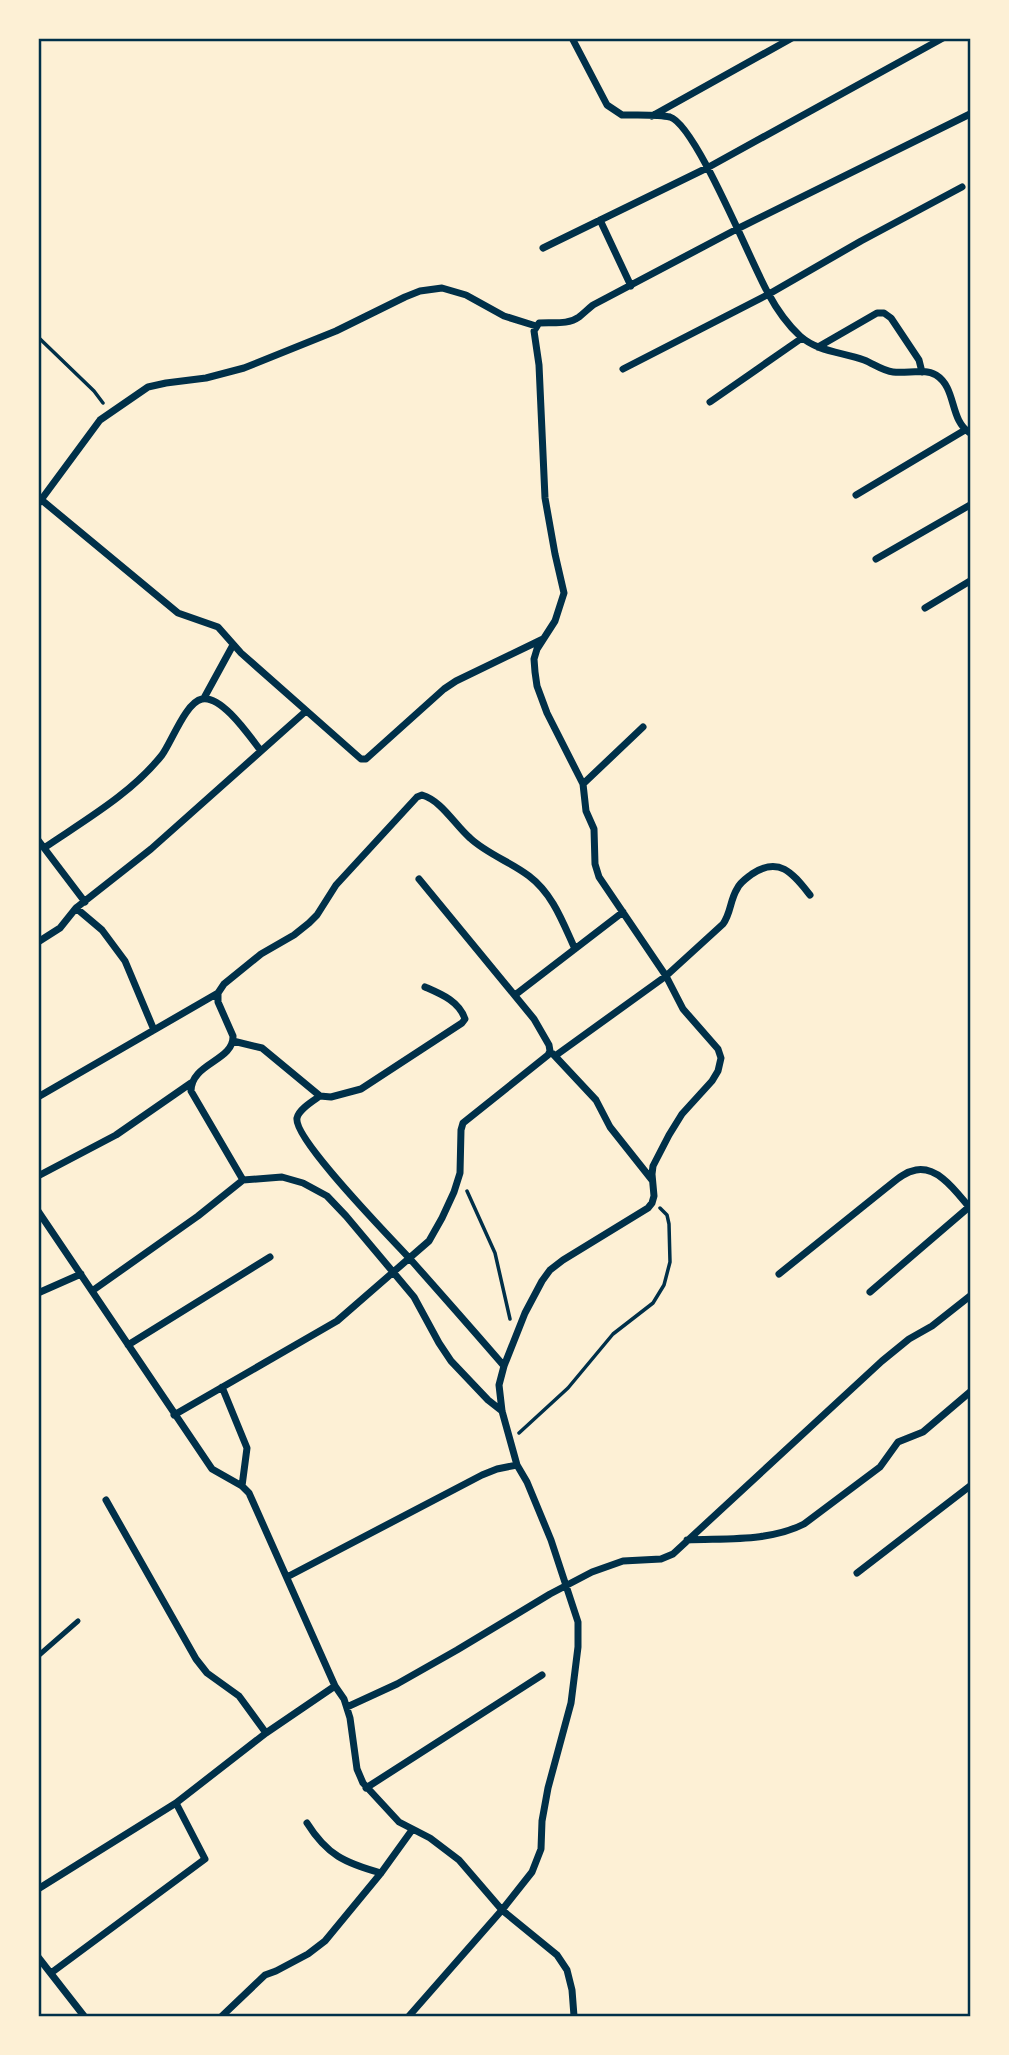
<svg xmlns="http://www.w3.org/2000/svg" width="1009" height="2055" viewBox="0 0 1009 2055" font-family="Signika,sans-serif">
<rect width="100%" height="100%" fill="#fdf0d5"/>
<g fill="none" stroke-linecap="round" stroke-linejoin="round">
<!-- path -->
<path stroke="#003049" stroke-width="3.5" d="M38,337l56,54 9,12
M467,1191l28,62 15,66
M519,1433l49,-45 45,-54 40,-31 11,-18 6,-23 -1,-38 -2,-9 -7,-7"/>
<!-- service -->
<path stroke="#003049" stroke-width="5" d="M38,1656l40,-35"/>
<!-- minor -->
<path stroke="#003049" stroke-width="7" d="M572,38l35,67 15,10c11,0 37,-1 48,2 26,8 81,146 98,176 8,15 19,31 32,43 18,16 42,16 64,24 10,4 19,11 29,12 14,2 31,-4 43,3 21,13 13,45 34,58
M652,116l140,-78
M600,220l31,66
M543,248l164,-80 236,-130
M818,347l59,-34h7l7,5 28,42 3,12
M623,369l146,-75 92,-53 101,-54
M710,402l92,-64
M856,495l109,-65
M38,497l140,116 40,14 23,26 120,106h5l78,-70 12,-8 87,-42
M38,504l62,-84 48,-33 18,-4 40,-5 38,-10 92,-37 69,-34 15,-6 22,-3 24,7 38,21 32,10
M876,559l94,-54
M925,608l45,-27
M204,698l29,-53
M583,784l60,-57
M38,840l47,62
M44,848c41,-28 87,-54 118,-93 10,-14 24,-53 40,-56 20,-4 48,38 59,52
M76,908l26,22 23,31 29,69
M38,942l22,-14 16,-20 75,-59 155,-138
M515,995l108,-83
M233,1041l29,7 58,48 11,1 30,-8 101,-66 3,-4c-6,-18 -24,-25 -40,-32
M553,1054l43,46 14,27 42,53
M555,1056l111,-80 57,-52c8,-11 7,-24 14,-35 3,-7 10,-11 15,-15 28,-19 42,1 58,21
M320,1096c-7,5 -21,13 -23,22 -4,21 96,122 114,142 31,35 62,70 93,106
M38,1097l180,-104
M38,1176l78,-41 75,-52
M243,1180l-52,-89c0,-28 43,-30 42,-55l-15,-34v-9l6,-9 37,-30 33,-19 15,-12 8,-8 19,-30 81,-88 5,-2c20,6 32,29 48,43 17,16 41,24 59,38 24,18 34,47 46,73
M38,1211l174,258 30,17 7,7 86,193 -69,47 -90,70 -138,86
M779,1274l107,-86c9,-7 18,-16 30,-18 23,-4 41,23 54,38
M92,1291l106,-75 45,-36 39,-3 21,6 24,13 19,20 68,81 25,46 12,18 37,39 14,11
M870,1292l99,-85
M38,1293l43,-19
M128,1345l142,-88
M222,1387l25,61 -5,38
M174,1415l163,-94 92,-80 13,-23 12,-26 6,-19 1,-43 2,-7 85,-68 2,-4 -1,-6 -15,-26 -115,-140
M106,1500l90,159 11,14 32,23 27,37
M687,1540c38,-2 82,2 117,-16l76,-57 18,-25 25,-10 47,-40
M857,1573l113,-87
M287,1577l195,-102 15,-6 20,-4
M335,1686l9,13 6,19 7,51 6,14 36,39 31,16 29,22 43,50 55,45 10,15 5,20 2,26
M347,1707l50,-23 60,-34 93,-56 42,-22 31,-11 38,-2 12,-5 209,-193 27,-22 23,-13 38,-30
M366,1788l176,-113
M307,1823c20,32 38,40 74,50
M38,1957l46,59
M51,1973l154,-114 -29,-56
M222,2016l43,-41 11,-4 32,-17 17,-13 56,-68 31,-43
M409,2016l93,-106 30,-38 9,-23 1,-28 6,-33 23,-85 7,-56v-25l-27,-82 -24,-58 -10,-17 -15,-54 -3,-26 5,-19 21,-53 17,-32 8,-11 13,-10 85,-52 4,-5 2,-7 -2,-22 1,-8 16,-31 13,-21 30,-33 6,-10 3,-13 -3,-9 -35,-40 -17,-33 -67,-99 -4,-13 -1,-35 -8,-18 -3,-27 -36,-71 -10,-27 -2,-14 -1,-13 3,-10 18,-28 9,-28 -9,-39 -10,-56 -6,-133 -5,-34 5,-8c14,-1 29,2 40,-6 5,-4 9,-8 14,-12l144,-76 233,-115"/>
</g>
<!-- border -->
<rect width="1009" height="2055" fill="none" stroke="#fdf0d5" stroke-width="80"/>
<rect x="40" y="40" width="929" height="1975" fill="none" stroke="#003049" stroke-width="2.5"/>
</svg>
